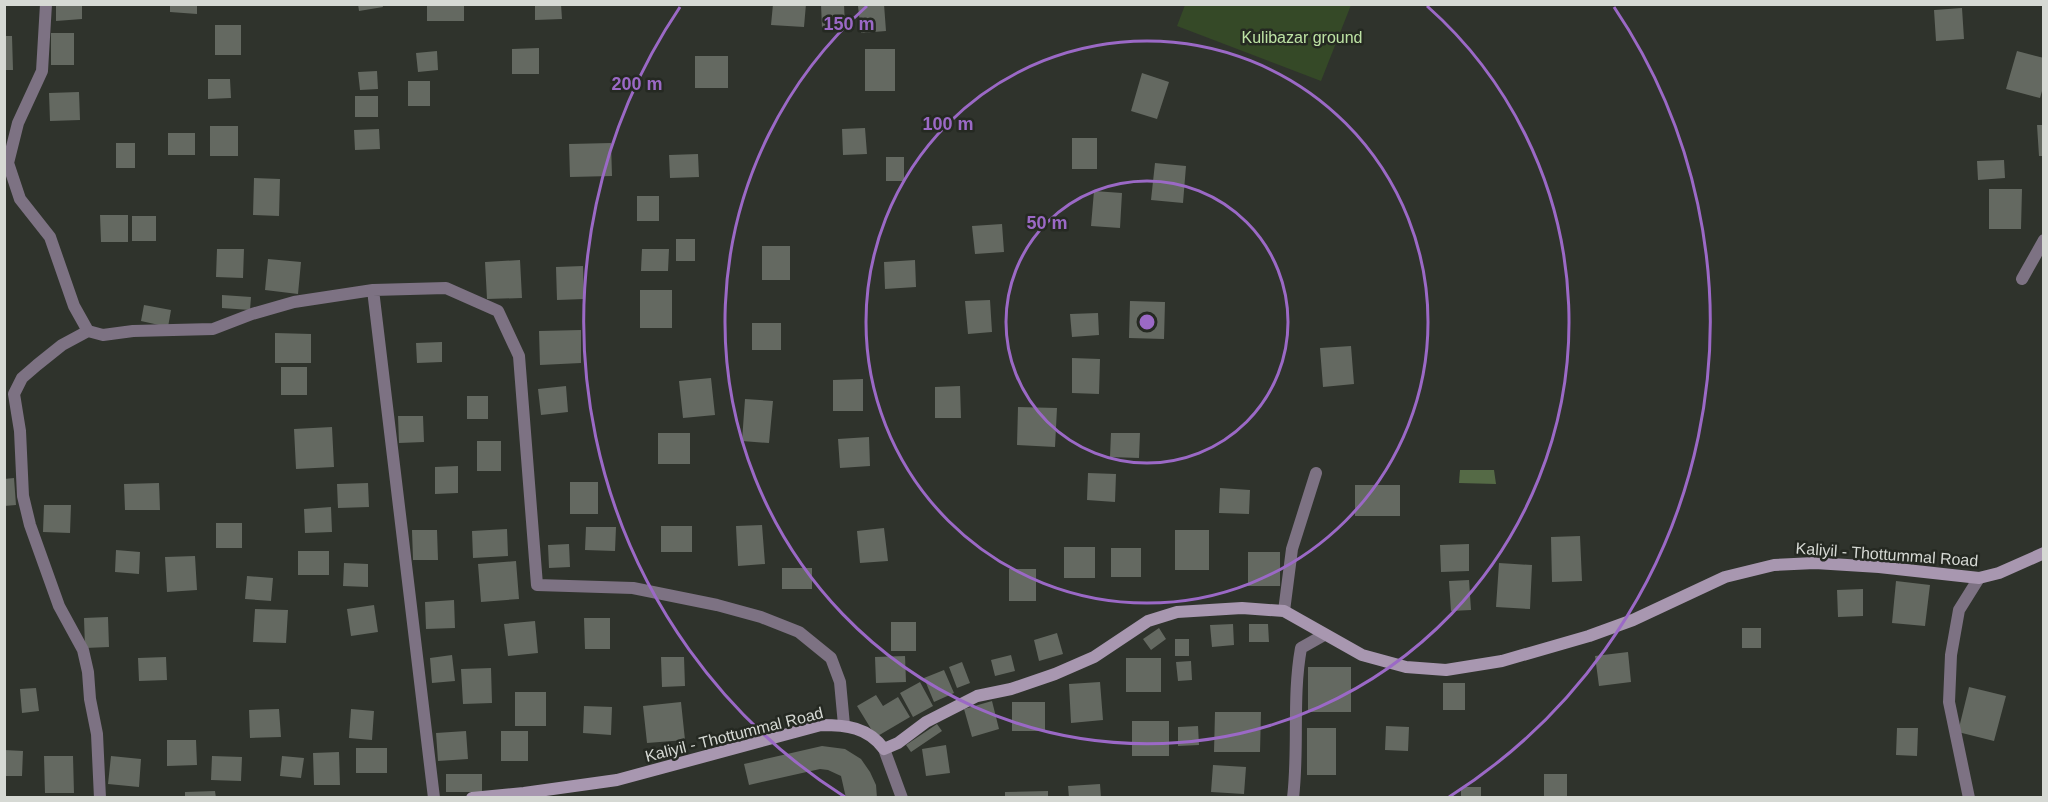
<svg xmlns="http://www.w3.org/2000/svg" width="2048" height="802" viewBox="0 0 2048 802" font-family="Helvetica,sans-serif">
<rect width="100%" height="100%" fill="#2f332c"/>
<!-- green -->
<path fill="#354927" d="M1185,5v-1l166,1 -30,76 -144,-55z"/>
<!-- water -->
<path fill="#556a46" d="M1460,470h34l2,14 -37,-1z"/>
<!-- building -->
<path fill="#646961" d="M56,4h26v15l-26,2z
M170,4h27v10l-27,-2z
M358,4h24l1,3 -24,4z
M427,4h37v17h-37z
M535,4h26l1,15 -27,1z
M773,4h33l-2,23 -33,-2z
M821,4h23l1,23 -23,1z
M884,4l2,27 -25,2 -3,-27z
M1962,8l2,31 -28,2 -2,-31z
M215,25h26v30h-26z
M51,33h23v32h-23z
M4,36h8l1,34h-9z
M539,48v26h-27v-25z
M865,49h30v42h-30z
M437,51l1,19 -20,2 -2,-19z
M2017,51l27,7v26l-4,14 -34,-9z
M695,56h33v32h-33z
M377,71l1,18 -18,1 -2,-18z
M1142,73l27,9 -12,37 -26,-8z
M208,79h22l1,19 -23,1z
M408,81h22v25h-22z
M79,92l1,28 -30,1 -1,-28z
M355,96h23v21h-23z
M2037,125h7v31h-5z
M210,126h28v30h-28z
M865,128l2,26 -24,1 -1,-26z
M379,129l1,20 -25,1 -1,-20z
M168,133h27v22h-27z
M1072,138h25v31h-25z
M116,143h19v25h-19z
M611,143l1,33 -42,1 -1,-33z
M698,154l1,23 -29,1 -1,-23z
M886,157h18v24h-18z
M2004,160l1,18 -27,2 -1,-19z
M1155,163l31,3 -3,37 -32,-3z
M254,178l26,1 -1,37 -26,-1z
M1989,189h33l-1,40h-32z
M1094,191l28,2 -2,35 -29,-2z
M637,196h22v25h-22z
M100,215h28v27h-27z
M132,216h24v25h-24z
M1002,224l2,28 -29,2 -3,-28z
M676,239h19v22h-19z
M762,246h28v34h-28z
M217,249h27l-1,29 -27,-1z
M642,249h27l-1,22h-27z
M268,259l33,3 -3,32 -33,-4z
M520,260l2,38 -35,1 -2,-37z
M915,260l1,27 -31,2 -1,-27z
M583,266l1,33 -27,1 -1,-33z
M640,290h32v38h-32z
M222,295l29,2 -1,13 -28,-2z
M990,300l2,32 -24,2 -3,-33z
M1130,301l35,1 -1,37 -35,-1z
M144,305l27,5 -3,17 -27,-6z
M1098,313l1,22 -27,2 -2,-23z
M752,323h29v27h-29z
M581,330v33l-41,2 -1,-34z
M275,333l36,1v29h-36z
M442,342v20l-25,1 -1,-20z
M1351,346l3,38 -31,3 -3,-39z
M1072,358l28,1 -1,35 -27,-1z
M281,367h26v28h-26z
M711,378l4,37 -32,3 -4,-37z
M863,379v32h-30v-31z
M566,386l2,26 -27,3 -3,-26z
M960,386l1,32h-26v-31z
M467,396h21v23h-21z
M745,399l28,2 -4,42 -27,-2z
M1018,407l39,1 -2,39 -38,-2z
M398,416h25l1,26 -25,1z
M332,427l2,40 -38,2 -2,-40z
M658,433h32v31h-32z
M1111,433h29l-1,25 -29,-1z
M869,437l1,29 -30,2 -2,-29z
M477,441h24v30h-24z
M458,466v27l-23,1v-27z
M1088,473l28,1 -1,28 -28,-2z
M14,478l2,27 -12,1v-27z
M570,482h28v32h-28z
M159,483l1,27h-35l-1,-26z
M368,483l1,24 -31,1 -1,-24z
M1355,485h45v31h-45z
M1220,488l30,2 -1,24 -30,-1z
M44,505h27l-1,28 -27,-1z
M331,507l1,25 -27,1 -1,-24z
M216,523h26v25h-26z
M762,525l3,39 -27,2 -2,-40z
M661,526h31v26h-31z
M586,527h30l-1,24 -30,-1z
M884,528l4,33 -28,2 -3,-32z
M507,529l1,27 -35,2 -1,-27z
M412,530h25l1,30h-25z
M1175,530h34v40h-34z
M1580,536l2,45 -30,1 -1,-45z
M569,544l1,23 -21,1 -1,-23z
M1469,544v27l-28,1 -1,-27z
M1064,547h31v31h-31z
M1111,548h30v29h-30z
M116,550l24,2 -1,22 -24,-2z
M298,551h31v24h-31z
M1248,552h32v34h-32z
M195,556l2,34 -30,2 -2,-35z
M516,561l3,38 -38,3 -3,-38z
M344,563l24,1v23l-25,-1z
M1499,563l33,2 -2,44 -34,-2z
M782,568h30v21h-30z
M1009,569h27v32h-27z
M247,576l26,2 -2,23 -26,-2z
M1469,580l2,30 -20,1 -2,-30z
M1896,581l34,4 -5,41 -33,-3z
M1863,589v27l-25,1 -1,-27z
M454,600l1,28 -29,1 -1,-27z
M374,605l4,27 -27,4 -4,-27z
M255,609l33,1 -2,33 -33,-1z
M108,617l1,30 -24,1 -1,-30z
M584,618h26v31h-25z
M535,621l3,32 -30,3 -4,-32z
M891,622h25v29h-25z
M1233,624l1,21 -22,2 -2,-22z
M1249,624h19l1,18h-20z
M1159,628l7,11 -15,11 -8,-11z
M1742,628h19v20h-19z
M1057,633l6,21 -24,7 -5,-21z
M1175,639h14v17h-14z
M1628,652l3,30 -32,4 -4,-30z
M452,655l3,26 -23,2 -2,-25z
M1011,655l4,16 -20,5 -4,-16z
M905,656l1,26 -30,1 -1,-26z
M166,657l1,23 -28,1 -1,-23z
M661,657h23l1,29 -23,1z
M1126,658h35v34h-35z
M1191,661l1,19 -14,1 -2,-19z
M962,662l8,21 -13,5 -8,-21z
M1308,667h43v45h-43z
M491,668l1,35 -29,1 -2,-35z
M944,670l10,23 -20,9 -10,-24z
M920,682l13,24 -20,11 -13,-24z
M1100,682l3,38 -32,3 -2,-39z
M1443,683h22v27h-22z
M1969,687l37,9 -12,45 -36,-9z
M36,688l3,23 -17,2 -2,-24z
M515,692h31v34h-31z
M876,695l7,11 15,-9 12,20 -34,20 -19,-31z
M992,701l7,28 -27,8 -8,-28z
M681,702l4,38 -38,3 -4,-37z
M1012,702h33v29h-33z
M584,706l28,1 -1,28 -28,-2z
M279,709l2,28 -31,1 -1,-28z
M351,709l23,2 -2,29 -23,-2z
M1215,712h46l-1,40h-46z
M1132,721h37v35h-37z
M937,724l5,7 -31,21 -5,-7z
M1198,726l1,19 -21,1v-19z
M1386,726l23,1 -1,24 -23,-1z
M1307,728h29v47h-29z
M1897,728h21l-1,28 -21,-1z
M466,731l2,28 -30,2 -2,-28z
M501,731h27v30h-27z
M167,740h29l1,25 -30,1z
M946,745l4,28 -24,3 -4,-27z
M822,746l23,3 16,10 9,13 6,13 1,13h-31l-5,-22 -13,-6 -8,-1 -71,16 -5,-21z
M356,748h31v25h-31z
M4,750l19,1 -1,25h-18z
M339,752l1,33h-26l-1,-32z
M44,756h29l1,37h-29z
M111,756l30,3 -2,28 -31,-3z
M212,756l30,1 -1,24 -30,-1z
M282,756l22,2 -3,20 -21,-2z
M1213,765l33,2 -2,27 -33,-2z
M446,774h36v18h-36z
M1544,774h23v24h-23z
M1100,784l1,14h-32l-1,-12z
M1461,787h20v11h-20z
M215,791l1,7h-31v-6z
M1048,791v7h-43v-6z"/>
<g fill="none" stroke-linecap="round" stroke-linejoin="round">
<!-- minor -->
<path stroke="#7d7283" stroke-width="12" d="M46,4l-4,67 -24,52 -10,40 12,36 30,38 24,69 14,25 15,4 30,-4 80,-2 39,-15 42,-12 79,-12 73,-2 52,23 21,45 18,229 96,3 84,17 44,12 38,15 32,26 9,24 4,43
M2022,279l22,-39
M373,290l61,508
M88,331l-26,14 -25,20 -15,13 -8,16 6,37 3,65 7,29 29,81 24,44 5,22 2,27 7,35 3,64
M1284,611l8,-62 24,-76
M884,749l18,49
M1293,798c6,-50 -1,-100 8,-150l23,-13
M1969,798l-20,-96 2,-47 8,-45 20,-32"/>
<!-- secondary -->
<path stroke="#a897b0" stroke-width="12" d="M472,798l52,-5 93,-13 204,-55c25,0 47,2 63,24l14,-6 28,-21 51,-26 34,-7 44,-15 39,-17 54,-36 29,-9 65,-4 42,3 78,44 44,12 40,3 56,-9 87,-25 44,-16 92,-43 49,-12 41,-2 64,4 100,11 20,-5 45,-20"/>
</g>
<!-- distance rings -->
<g fill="none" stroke="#9b69c6" stroke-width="3">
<circle cx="1147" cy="322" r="141"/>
<circle cx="1147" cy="322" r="281"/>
<path d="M1427 6A422 422 0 1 1 867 6"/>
<path d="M845 797A563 563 0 0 1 680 7M1614 7A563 563 0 0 1 1449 797"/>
</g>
<g text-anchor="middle" stroke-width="5" stroke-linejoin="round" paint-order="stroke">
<!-- park labels -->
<g font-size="16" fill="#bde2a4" stroke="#252922">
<text x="1302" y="43">Kulibazar ground</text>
</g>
<!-- street labels -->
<g font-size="16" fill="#d6d9d4" stroke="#252922">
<text transform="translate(1887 554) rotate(4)" y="6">Kaliyil - Thottummal Road</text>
<text transform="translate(734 734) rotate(-14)" y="6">Kaliyil - Thottummal Road</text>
</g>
</g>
<circle cx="1147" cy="322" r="9" fill="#9b69c6" stroke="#252922" stroke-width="3"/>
<g font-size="18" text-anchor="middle" font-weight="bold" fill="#9b69c6" stroke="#252922" stroke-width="5" stroke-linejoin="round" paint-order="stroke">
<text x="849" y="30">150 m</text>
<text x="637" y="90">200 m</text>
<text x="948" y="130">100 m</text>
<text x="1047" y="229">50 m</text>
</g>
<!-- border -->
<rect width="2048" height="802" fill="none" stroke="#d6d9d4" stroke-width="12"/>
</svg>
